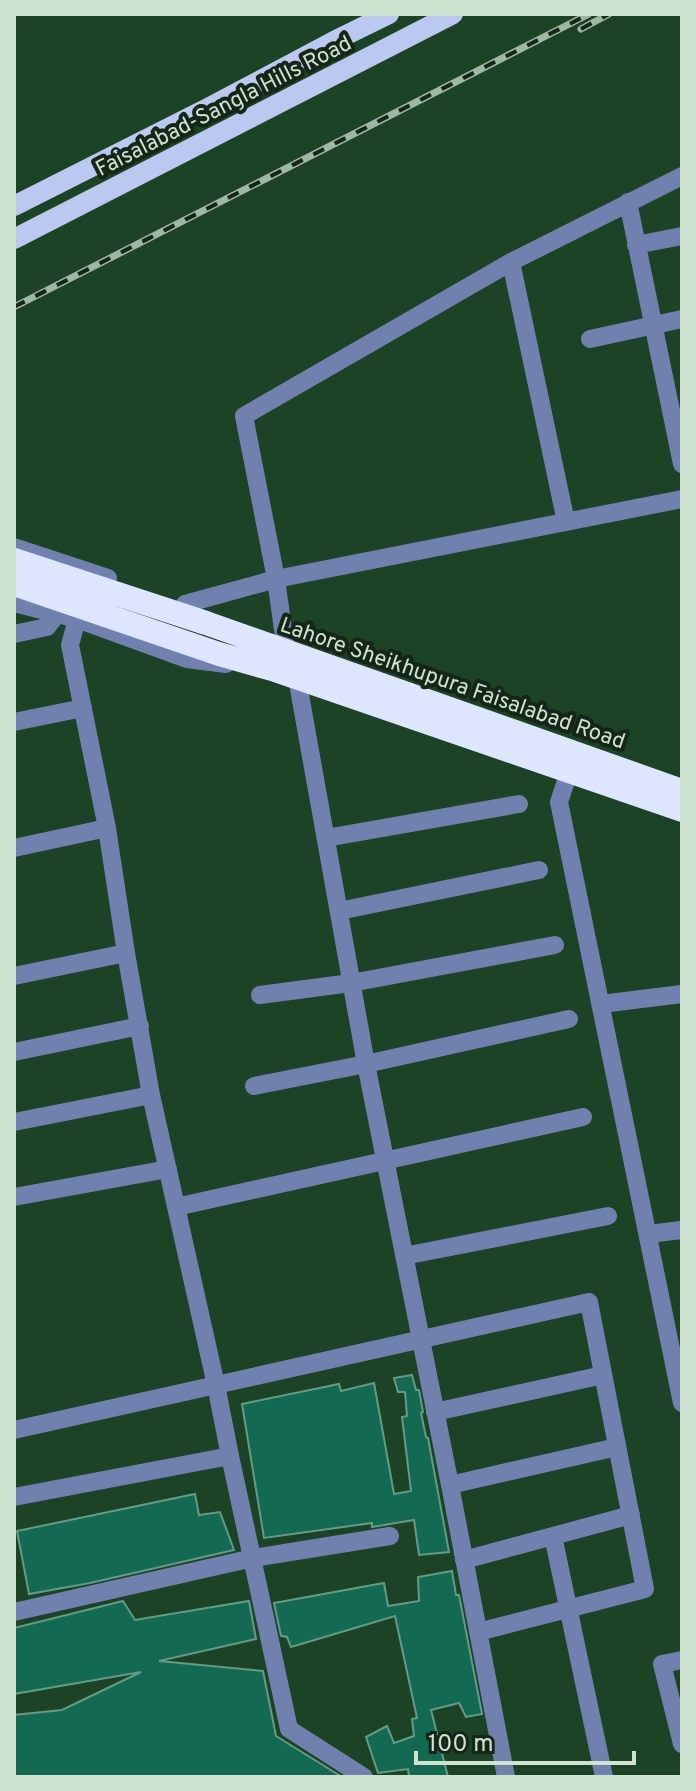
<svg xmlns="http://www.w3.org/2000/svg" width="696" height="1791" viewBox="0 0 696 1791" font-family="Overpass,sans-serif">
<rect width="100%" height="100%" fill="#1d4326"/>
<!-- building -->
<path fill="#146952" stroke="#639b87" stroke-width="2" d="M412,1375l4,15h3l4,22 -2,1 5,24 2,1 21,114 -30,3 -5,-35 -42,7v-4l-108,15 -22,-134 97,-20 2,7 33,-8 20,111 17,-3 -9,-74 5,-1 -2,-24h-7l-4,-14z
M195,1494l4,21 21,-3 14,38 -144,33 -61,11 -12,-63z
M452,1571l4,24h3l23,119 -16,3 -7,-14 -28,7 17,67h-39l-1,-8 -30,4 -12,-36 21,-11 7,17 20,-7 -2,-17 5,-1 -22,-102 -104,31 -4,-10 -6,-1 -7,-33 110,-20 4,23 31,-5 -1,-24z
M123,1601l12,19 114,-19 7,38 -97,22 104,10 13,65 66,41h-328v-62l48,-5 79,-38 -127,22v-66z"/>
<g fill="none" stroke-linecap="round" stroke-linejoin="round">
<!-- minor -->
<path stroke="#7081b0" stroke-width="18" d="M628,202l54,262
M636,245l46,-9
M511,262l55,260
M590,339l92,-20
M14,547l94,31
M14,603l63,16 110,40 39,5
M185,604l91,-25 406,-80
M77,619l-7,26 37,183 19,125 25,142 65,290 14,71 59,273 75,48
M14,634l33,-7 10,-13
M286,651l-10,-72 -32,-163 267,-154 171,-86
M297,678l69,386 84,421 56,292
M14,722l69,-14
M569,772l-10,30 123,601
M326,838l193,-34
M14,848l93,-20
M339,911l200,-41
M14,976l112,-23
M260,995l91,-12 204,-38
M601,1004l81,-10
M14,1052l126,-26
M254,1086l112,-22 203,-45
M14,1122l137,-27
M14,1197l154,-28
M176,1207l407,-90
M648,1234l34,-4
M404,1256l204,-40
M435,1412l168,-37
M14,1430l575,-128 56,287 -167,43
M450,1485l167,-38
M14,1497l216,-41
M553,1536l51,241
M464,1560l167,-45
M14,1612l239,-54 137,-22
M682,1660l-20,4 20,80"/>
<!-- major -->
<path stroke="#bbc9f0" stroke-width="20" d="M14,206l194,-98 126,-67 55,-27
M14,239l439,-225"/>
<!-- highway -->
<path stroke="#dde6fe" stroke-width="24" d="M14,560l192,63 476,168
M14,584l205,70 53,15 410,141"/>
<defs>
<path id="rail" d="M581,29l28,-15
M14,307l575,-293"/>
</defs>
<!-- rail casing -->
<use href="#rail" stroke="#9eb8a3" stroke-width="7"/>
<!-- rail -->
<use href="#rail" stroke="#152518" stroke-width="4" stroke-dasharray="12" stroke-linecap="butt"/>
</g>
<g text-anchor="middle" stroke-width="8" stroke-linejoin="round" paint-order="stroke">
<!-- street labels -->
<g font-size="22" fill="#cee4d1" stroke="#152518">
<text transform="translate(223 105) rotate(-27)" y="8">Faisalabad-Sangla Hills Road</text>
<text transform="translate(453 682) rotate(19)" y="8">Lahore Sheikhupura Faisalabad Road</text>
</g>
</g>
<!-- border -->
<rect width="696" height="1791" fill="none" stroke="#cee4d1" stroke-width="32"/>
<!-- scale -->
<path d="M416 1751v12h218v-12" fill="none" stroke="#cee4d1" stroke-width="4"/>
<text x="428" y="1751" font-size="24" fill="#cee4d1" stroke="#152518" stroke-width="6" paint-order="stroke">100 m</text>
</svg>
